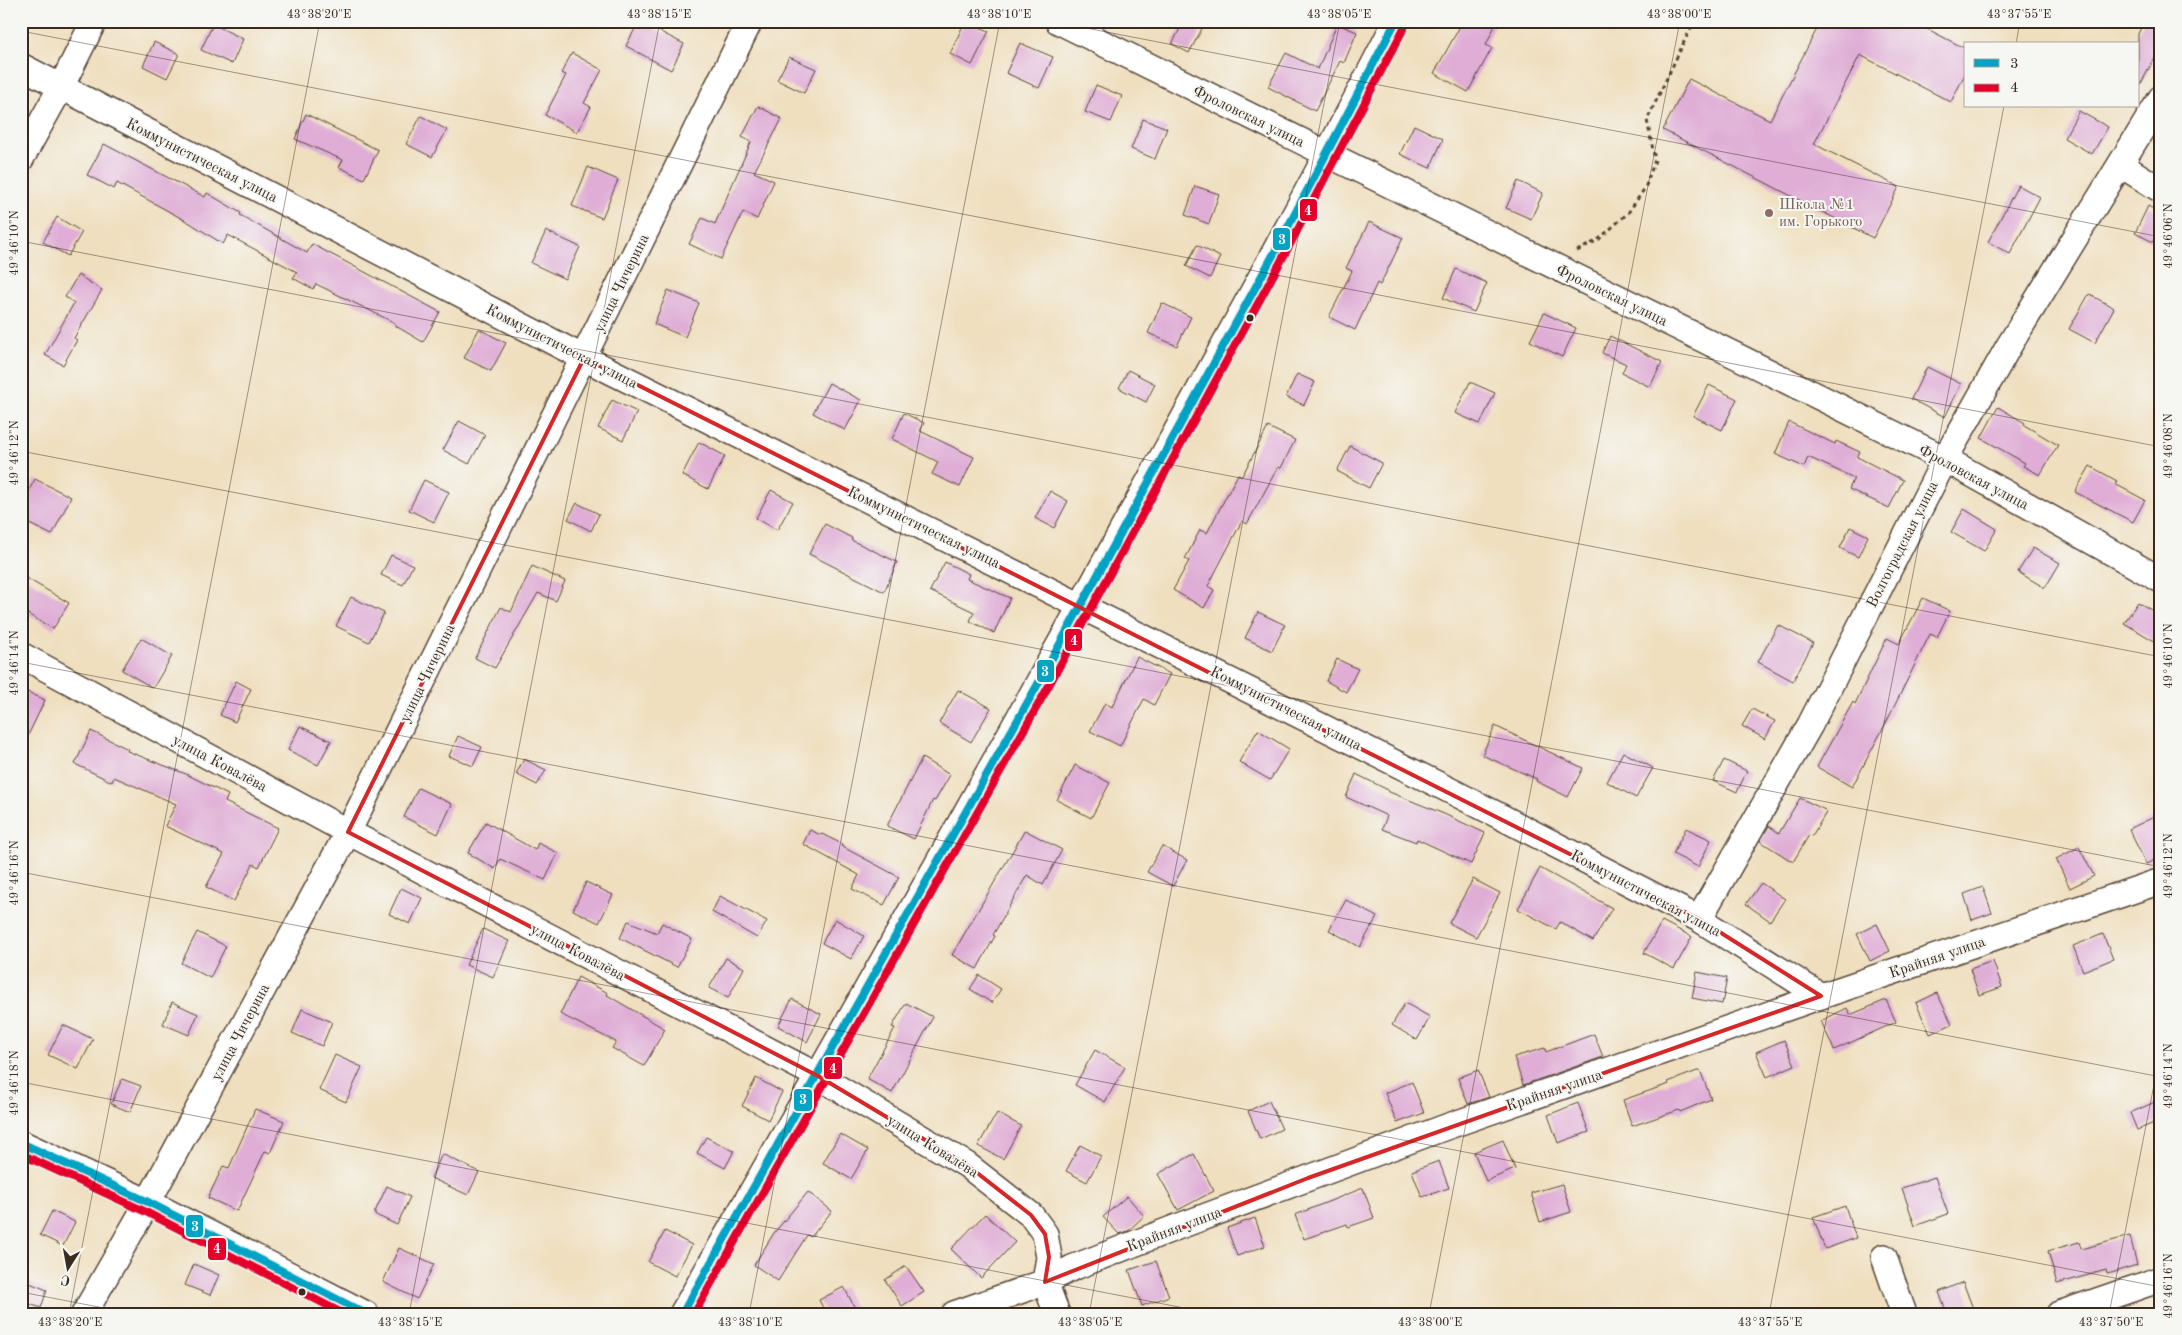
<svg xmlns="http://www.w3.org/2000/svg" width="2182" height="1335" viewBox="0 0 2182 1335" font-family="'Old Standard TT',serif">
<rect width="100%" height="100%" fill="#f6f6f2"/>
<filter id="ink" filterUnits="userSpaceOnUse"><feTurbulence type="fractalNoise" baseFrequency=".02" numOctaves="2"/><feDisplacementMap in="SourceGraphic" scale="10" xChannelSelector="R" yChannelSelector="G"/><feConvolveMatrix kernelMatrix="1 2 1 2 8 2 1 2 1" color-interpolation-filters="sRGB"/></filter>
<filter id="wash" filterUnits="userSpaceOnUse"><feTurbulence type="fractalNoise" baseFrequency=".0096" numOctaves="4" result="noise"/><feDisplacementMap in="SourceGraphic" scale="20" xChannelSelector="R" yChannelSelector="G"/><feGaussianBlur stdDeviation="1.12" result="paint"/><feColorMatrix in="noise" values="0 0 0 0 0 0 0 0 0 0 0 0 0 0 0 0 0 1.4 0 .05"/><feComposite in="paint" operator="in"/></filter>
<g filter="url(#wash)">
<rect width="100%" height="100%" fill="#efdfbf"/>
<g id="blocks">
<!-- building -->
<path fill="#dfadd6" d="M639,21l45,23 -13,26 -45,-24z
M965,21l24,10 -17,34 -22,-11z
M1184,21h22l-17,32 -17,-9z
M1463,21h34l-11,24 6,3 -24,44 -34,-19z
M1821,21h91l54,28v23l-15,30 -91,-47 -46,89 85,43 -26,51 -210,-108 26,-51 81,41z
M2144,21h17v25l-23,43v-55z
M213,24l30,15 -11,25 -31,-14z
M1337,24l20,8 -13,31 -4,-2 -25,50 -47,-24 18,-34 32,16z
M154,42l25,12 -12,24 -24,-12z
M1020,43l33,14 -14,31 -33,-15z
M572,53l30,17 -18,33 7,4 -14,25 -32,-17 21,-40 -5,-2z
M789,57l27,12 -12,24 -27,-13z
M1096,85l26,11 -11,26 -26,-10z
M758,106l24,13 -28,53 20,9 -17,38 -14,-7 -22,47 -32,-15 13,-26 13,6 36,-82 -9,-5z
M2079,111l29,16 -16,27 -28,-16z
M306,114l72,36 -14,29 -25,-12 4,-7 -48,-21z
M421,116l26,14 -15,27 -26,-13z
M1143,119l24,9 -12,31 -24,-10z
M1414,125l29,14 -13,29 -30,-14z
M104,144l101,53 2,-4 34,20 -1,2 67,38 5,-9 128,68 -17,30 -29,-17 1,-2 -79,-39 -3,5 -20,-11 4,-6 -69,-37 -5,9 -33,-21 -73,-40 -3,6 -27,-14z
M588,167l30,13 -16,38 -30,-12z
M1518,181l25,12 -12,26 -25,-11z
M2018,185l22,12 -30,57 -22,-12z
M1195,186l24,8 -10,30 -24,-9z
M2148,206l13,7v14l-8,15 -18,-9z
M57,217l25,15 -14,24 -25,-14z
M1369,222l34,16 -23,47 -3,-2 -22,47 -26,-13 23,-46 -6,-3z
M546,231l34,16 -15,32 -34,-16z
M1197,245l23,12 -10,21 -24,-12z
M1456,269l31,14 -13,29 -31,-14z
M78,275l24,15 -28,48 3,2 -14,25 -18,-10 29,-52 -9,-6z
M668,290l31,13 -14,34 -31,-13z
M2089,294l25,14 -19,35 -26,-14z
M1162,303l29,14 -14,29 -29,-13z
M1544,313l32,15 -14,29 -32,-16z
M479,329l27,14 -15,28 -27,-13z
M1610,336l52,26 -12,25 -28,-14 4,-9 -24,-11z
M1927,367l34,17 -16,33 -34,-18z
M1128,370l27,14 -9,18 -27,-14z
M1297,374l18,8 -11,23 -18,-8z
M1470,382l25,11 -15,31 -25,-11z
M829,383l32,17 -16,30 -32,-17z
M1709,385l28,14 -15,31 -29,-14z
M612,400l25,12 -14,28 -25,-12z
M1998,407l27,16 -1,2 34,20 -18,30 -17,-9 2,-3 -44,-25z
M904,413l20,10 -4,8 54,26 -14,30 -28,-13 6,-12 -46,-23z
M459,421l26,14 -16,29 -26,-14z
M1789,422l46,22 1,-3 24,11 -3,5 46,23 -14,28 -40,-19 5,-11 -46,-21 -4,10 -29,-13z
M1268,427l27,13 -14,28 -3,-1 -31,57 -5,-3 -34,65 6,4 -10,18 -31,-18 16,-29 -4,-2 15,-29 7,3 31,-59 4,2z
M699,442l26,14 -17,33 -26,-14z
M1350,446l32,17 -13,25 -32,-17z
M2090,466l27,15 -2,3 30,16 -12,22 -58,-30z
M35,479l36,18 -19,38 -31,-15v-14z
M424,480l25,12 -15,30 -25,-12z
M771,490l22,12 -16,28 -21,-12z
M1050,491l18,10 -14,27 -19,-10z
M577,503l22,11 -8,17 -23,-12z
M1964,509l33,20 -13,22 -33,-19z
M825,524l27,14 -1,2 46,22 -13,30 -75,-38z
M1850,527l18,9 -10,21 -18,-9z
M2033,548l27,15 -15,25 -27,-16z
M391,555l22,10 -10,20 -22,-10z
M945,562l24,12 -2,5 43,19 -16,35 -24,-12 4,-9 -44,-21z
M532,566l33,15 -9,20 -18,-8 -43,75 -20,-10 26,-51 10,5z
M21,575l48,28 -16,26 -32,-19z
M351,597l33,16 -15,29 -33,-16z
M1923,598l27,13 -13,26 -7,-3 -43,87 -35,66 -35,-20 36,-65 2,2 32,-66 12,6z
M2138,602l23,14v29l-37,-22z
M1258,612l27,13 -13,26 -27,-13z
M1778,625l35,18 -20,38 -35,-19z
M141,638l31,18 -19,32 -31,-18z
M1137,657l33,17 -16,31 -10,-6 -24,47 -30,-15 15,-28 7,4z
M1337,659l21,10 -12,23 -20,-11z
M236,681l15,8 -16,33 -15,-7z
M21,689l24,11 -24,50z
M958,690l33,18 -20,34 -32,-19z
M1752,709l23,12 -10,18 -23,-13z
M300,726l31,15 -13,24 -30,-15z
M1495,726l88,42 -15,29 -32,-16 1,-2 -55,-24z
M1258,730l31,19 -19,31 -31,-18z
M91,731l37,18 -1,2 59,23 42,21 -3,7 53,26 -19,39 -6,-3 -19,37 -28,-14 18,-33 -59,-28 11,-22 -62,-27 -2,5 -37,-18z
M458,736l24,11 -9,19 -24,-10z
M1623,752l30,16 -17,30 -29,-16z
M922,758l28,17 -15,26 -2,-1 -19,39 -27,-13z
M524,759l22,11 -9,15 -21,-11z
M1724,760l23,11 -10,21 -24,-11z
M1075,765l35,18 -19,35 -34,-18z
M1356,774l32,16 -1,1 57,23 41,19 -14,31 -54,-25 -1,3 -34,-13 5,-13 -41,-19z
M418,788l34,16 -14,30 -34,-17z
M1800,798l27,13 -15,25 -3,-1 -16,27 -33,-21 9,-15 10,7z
M2154,817l7,14v26l-15,7 -17,-35z
M486,822l49,28 3,-7 20,10 -13,27 -45,-21 -5,10 -27,-16z
M1686,828l25,12 -13,27 -25,-13z
M810,830l11,5 1,-1 20,10 -1,2 58,31 -15,28 -32,-16 7,-14 -56,-31z
M1025,830l37,20 -19,35 -16,-10 -34,60 2,1 -18,33 -25,-14z
M1162,846l25,14 -14,26 -26,-14z
M2079,847l15,29 -24,12 -14,-29z
M1540,868l72,40 -19,33 -33,-19 -4,7 -38,-20z
M1473,879l27,14 -24,44 -27,-14z
M586,882l27,13 -14,28 -26,-13z
M1761,883l24,16 -15,22 -24,-17z
M1983,887l9,26 -20,7 -8,-26z
M401,888l21,10 -12,26 -21,-10z
M720,896l47,25 -10,17 -45,-26z
M1346,900l31,17 -17,30 -31,-17z
M835,919l29,17 -13,23 -29,-16z
M628,921l29,12 5,-10 30,16 -15,28 -57,-29z
M1662,921l30,16 -18,32 -30,-16z
M1877,924l13,27 -20,10 -13,-27z
M483,929l26,12 -16,36 -27,-12z
M197,932l29,14 -16,32 -29,-15z
M2103,934l10,25 -30,12 -10,-25z
M726,958l18,10 -16,30 -19,-10z
M1993,961l9,26 -23,8 -9,-26z
M1697,972l30,6 -5,26 -30,-6z
M979,975l22,14 -9,14 -22,-14z
M578,977l30,16 -1,2 58,34 -21,37 -32,-18 4,-6 -56,-28z
M1937,993l15,31 -22,10 -14,-31z
M792,999l29,15 -14,28 -29,-16z
M1886,1000l10,22 -62,28 -13,-29 26,-13 3,7z
M172,1002l26,12 -9,21 -26,-11z
M906,1003l27,14 -41,76 -25,-14 28,-51 -3,-1z
M1405,1003l25,14 -13,23 -25,-15z
M302,1009l30,13 -10,24 -30,-13z
M63,1025l30,14 -15,30 -30,-14z
M1594,1034l9,23 -80,28 -9,-28 31,-9 1,4z
M1784,1040l11,25 -28,12 -11,-25z
M1095,1050l30,17 -20,35 -30,-17z
M335,1055l27,12 -16,35 -27,-12z
M1478,1070l11,27 -21,7 -10,-26z
M1700,1070l11,29 -31,13 -1,-2 -47,16 -9,-26 46,-16 -1,-2z
M756,1078l26,14 -14,28 -26,-14z
M122,1079l19,7 -11,26 -19,-8z
M1412,1082l12,31 -27,10 -12,-30z
M1269,1101l13,28 -22,10 -12,-28z
M2155,1102l6,18 -24,10 -7,-17z
M1578,1103l11,29 -31,11 -10,-28z
M255,1109l29,12 -14,32 -5,-2 -28,60 -29,-13 15,-32 6,2z
M997,1113l24,13 -18,33 -25,-13z
M840,1134l28,16 -17,29 -28,-16z
M706,1137l28,14 -9,17 -28,-15z
M1503,1140l12,29 -29,12 -12,-29z
M1080,1145l21,11 -14,26 -21,-11z
M442,1154l37,18 -11,23 -37,-17z
M1194,1154l20,37 -36,19 -20,-36z
M1439,1161l10,27 -27,9 -10,-26z
M1935,1177l13,37 -33,12 -13,-38z
M1562,1184l9,28 -31,10 -9,-29z
M387,1186l23,11 -13,28 -23,-11z
M1363,1188l11,30 -26,9 -1,-3 -43,15 -9,-24z
M808,1192l24,19 -21,26 -4,-2 -29,46 -24,-16 20,-32z
M1127,1196l17,20 -16,15 -9,3 -16,-17z
M1845,1206l11,32 -31,11 -12,-32z
M52,1211l23,11 -12,24 -23,-11z
M985,1214l30,28 -34,36 -30,-29z
M1255,1218l10,28 -28,10 -10,-28z
M665,1231l27,14 -17,31 -27,-14z
M2130,1236l7,29 -30,9 -1,-4 -49,14 -9,-33 31,-9 2,7z
M399,1248l35,16 -17,35 -34,-17z
M1156,1261l13,35 -27,10 -13,-36z
M194,1264l25,11 -9,20 -25,-10z
M906,1266l18,26 -22,14 -17,-26z
M27,1282l20,8 -6,18 -20,-7z
M1963,1282l12,32h-28l-8,-22z
M844,1287l14,27h-32l-7,-14z"/>
</g>
</g>
<g filter="url(#ink)">
<use href="#blocks" fill-opacity="0" stroke="#564536" stroke-width="1"/>
<g fill="none" stroke-linecap="round" stroke-linejoin="round">
<defs>
<path id="minor" d="M1058,21l887,438 216,121
M21,66l563,292 869,434 246,127 122,77
M21,159l40,-72 33,-66
M2121,165l40,25
M21,655l327,177 470,244 149,89 64,50 14,19 4,23 -4,25 12,32
M1699,919l111,-194 135,-266 65,-115 151,-246
M21,1143l127,59 218,112
M1884,1257l20,57
M84,1314l64,-112 200,-370 402,-811
M682,1314c160,-279 318,-559 472,-842 82,-149 165,-299 242,-451
M954,1314l91,-32 27,-14 105,-41 269,-100 375,-131 340,-115
M2059,1314l102,-35"/>
</defs>
<!-- minor casing -->
<use href="#minor" stroke="#564536" stroke-width="28"/>
<!-- path -->
<path stroke="#564536" stroke-width="3" stroke-dasharray="4 4" stroke-linecap="butt" d="M1577,251l21,-11 30,-27 17,-25 10,-28 -8,-40 47,-99"/>
<!-- minor -->
<use href="#minor" stroke="#fff" stroke-width="25"/>
<defs>
<path id="bus-1" d="M21,1143l127,59 218,112
M682,1314l356,-630 239,-436 119,-227"/>
<path id="bus-2" d="M21,1154l123,57 200,103
M694,1314l353,-625 239,-437 119,-226"/>
</defs>
<!-- bus-1 casing -->
<use href="#bus-1" stroke="#f6f6f2" stroke-width="11"/>
<!-- bus-2 casing -->
<use href="#bus-2" stroke="#f6f6f2" stroke-width="11"/>
<!-- bus-1 -->
<use href="#bus-1" stroke="#03a3c5" stroke-width="8"/>
<!-- bus-2 -->
<use href="#bus-2" stroke="#e4002b" stroke-width="8"/>
</g>
</g>
<!-- marked area -->
<path fill="none" stroke="#d62828" stroke-width="4" stroke-linejoin="round" d="M584,358l1115,561 122,77 -513,182 -263,104 4,-25 -4,-23 -14,-19 -64,-50 -149,-89 -470,-244z"/>
<!-- ticks -->
<path fill="none" stroke="#3b2a1e" stroke-width="1" stroke-opacity="0.45" d="M1050,21l1111,216M2130,21l31,6M21,31l2140,416M2016,44l4,-23M21,241l2140,416M21,451l2140,416M21,662l2140,415M21,872l2140,415M21,1082l1194,232M21,1292l114,22M69,1314l251,-1293M409,1314l251,-1293M749,1314l251,-1293M1089,1314l251,-1293M1429,1314l251,-1293M1769,1314l235,-1208M2109,1314l52,-265"/>
<!-- markers -->
<circle fill="#8d6e63" stroke="#f6f6f2" stroke-width="2" cx="1769" cy="213" r="5"/>
<g fill="#3b2a1e" stroke="#f6f6f2" stroke-width="2">
<circle cx="1250" cy="318" r="4.5"/>
<circle cx="302" cy="1292" r="4.5"/>
</g>
<g text-anchor="middle" stroke-width="4" stroke-linejoin="round" paint-order="stroke">
<!-- street labels -->
<g font-size="15" fill="#3b2a1e" stroke="#f6f6f2">
<text transform="translate(1249 116) rotate(26)" y="5">Фроловская улица</text>
<text transform="translate(202 160) rotate(27)" y="5">Коммунистическая улица</text>
<text transform="translate(621 283) rotate(-64)" y="5">улица Чичерина</text>
<text transform="translate(1612 295) rotate(26)" y="5">Фроловская улица</text>
<text transform="translate(562 346) rotate(27)" y="5">Коммунистическая улица</text>
<text transform="translate(1974 477) rotate(28)" y="5">Фроловская улица</text>
<text transform="translate(924 527) rotate(26)" y="5">Коммунистическая улица</text>
<text transform="translate(1902 544) rotate(-63)" y="5">Волгоградская улица</text>
<text transform="translate(427 673) rotate(-64)" y="5">улица Чичерина</text>
<text transform="translate(1286 708) rotate(27)" y="5">Коммунистическая улица</text>
<text transform="translate(220 763) rotate(28)" y="5">улица Ковалёва</text>
<text transform="translate(1646 893) rotate(28)" y="5">Коммунистическая улица</text>
<text transform="translate(578 952) rotate(28)" y="5">улица Ковалёва</text>
<text transform="translate(1937 957) rotate(-19)" y="5">Крайняя улица</text>
<text transform="translate(240 1032) rotate(-62)" y="5">улица Чичерина</text>
<text transform="translate(1554 1090) rotate(-19)" y="5">Крайняя улица</text>
<text transform="translate(933 1146) rotate(32)" y="5">улица Ковалёва</text>
<text transform="translate(1174 1229) rotate(-21)" y="5">Крайняя улица</text>
</g>
<!-- education labels -->
<g font-size="15" fill="#785e54" stroke="#f6f6f2" text-anchor="start">
<text x="1779" y="209">Школа №1<tspan x="1779" dy="17">им. Горького</tspan></text>
</g>
</g>
<g stroke="#f6f6f2" stroke-width="2">
<rect x="1299" y="198" width="19" height="24" rx="5" fill="#e4002b"/>
<rect x="1272" y="227" width="19" height="24" rx="5" fill="#03a3c5"/>
<rect x="1064" y="628" width="19" height="24" rx="5" fill="#e4002b"/>
<rect x="1036" y="659" width="19" height="24" rx="5" fill="#03a3c5"/>
<rect x="823" y="1056" width="20" height="24" rx="5" fill="#e4002b"/>
<rect x="793" y="1088" width="20" height="24" rx="5" fill="#03a3c5"/>
<rect x="185" y="1214" width="19" height="24" rx="5" fill="#03a3c5"/>
<rect x="207" y="1237" width="20" height="24" rx="5" fill="#e4002b"/>
</g>
<g font-size="14" text-anchor="middle" font-weight="bold" fill="#fff">
<text x="1308" y="215">4</text>
<text x="1282" y="244">3</text>
<text x="1074" y="645">4</text>
<text x="1045" y="676">3</text>
<text x="833" y="1073">4</text>
<text x="803" y="1104">3</text>
<text x="195" y="1231">3</text>
<text x="217" y="1253">4</text>
</g>
<!-- margin -->
<rect width="2182" height="1335" fill="none" stroke="#f6f6f2" stroke-width="55"/>
<!-- legend -->
<rect x="1964" y="42" width="175" height="65" fill="#f6f6f2" stroke="#aba49d"/>
<rect x="1974" y="59" width="25" height="8" fill="#03a3c5" stroke="#aba49d"/>
<text x="2010" y="68" font-size="15" fill="#3b2a1e">3</text>
<rect x="1974" y="84" width="25" height="8" fill="#e4002b" stroke="#aba49d"/>
<text x="2010" y="92" font-size="15" fill="#3b2a1e">4</text>
<!-- north arrow -->
<g transform="translate(68 1268) rotate(191)" stroke="#f6f6f2" stroke-width="4" paint-order="stroke">
<path d="M0-4L9 19L0 12L-9 19Z" fill="#3b2a1e"/>
<text y="-8" font-size="14" font-weight="bold" text-anchor="middle" fill="#3b2a1e">С</text>
</g>
<rect x="28" y="28" width="2126" height="1280" fill="none" stroke="#3b2a1e" stroke-width="2"/>
<g font-size="12" text-anchor="middle" fill="#3b2a1e">
<text x="319" y="18">43°38'20"E</text>
<text x="659" y="18">43°38'15"E</text>
<text x="999" y="18">43°38'10"E</text>
<text x="1339" y="18">43°38'05"E</text>
<text x="1679" y="18">43°38'00"E</text>
<text x="2019" y="18">43°37'55"E</text>
<text transform="translate(2168 236) rotate(-90)" y="4">49°46'06"N</text>
<text transform="translate(14 243) rotate(-90)" y="4">49°46'10"N</text>
<text transform="translate(2168 446) rotate(-90)" y="4">49°46'08"N</text>
<text transform="translate(14 453) rotate(-90)" y="4">49°46'12"N</text>
<text transform="translate(2168 656) rotate(-90)" y="4">49°46'10"N</text>
<text transform="translate(14 663) rotate(-90)" y="4">49°46'14"N</text>
<text transform="translate(2168 866) rotate(-90)" y="4">49°46'12"N</text>
<text transform="translate(14 873) rotate(-90)" y="4">49°46'16"N</text>
<text transform="translate(2168 1076) rotate(-90)" y="4">49°46'14"N</text>
<text transform="translate(14 1083) rotate(-90)" y="4">49°46'18"N</text>
<text transform="translate(2168 1286) rotate(-90)" y="4">49°46'16"N</text>
<text x="70" y="1326">43°38'20"E</text>
<text x="410" y="1326">43°38'15"E</text>
<text x="750" y="1326">43°38'10"E</text>
<text x="1090" y="1326">43°38'05"E</text>
<text x="1430" y="1326">43°38'00"E</text>
<text x="1770" y="1326">43°37'55"E</text>
<text x="2111" y="1326">43°37'50"E</text>
</g>
</svg>
